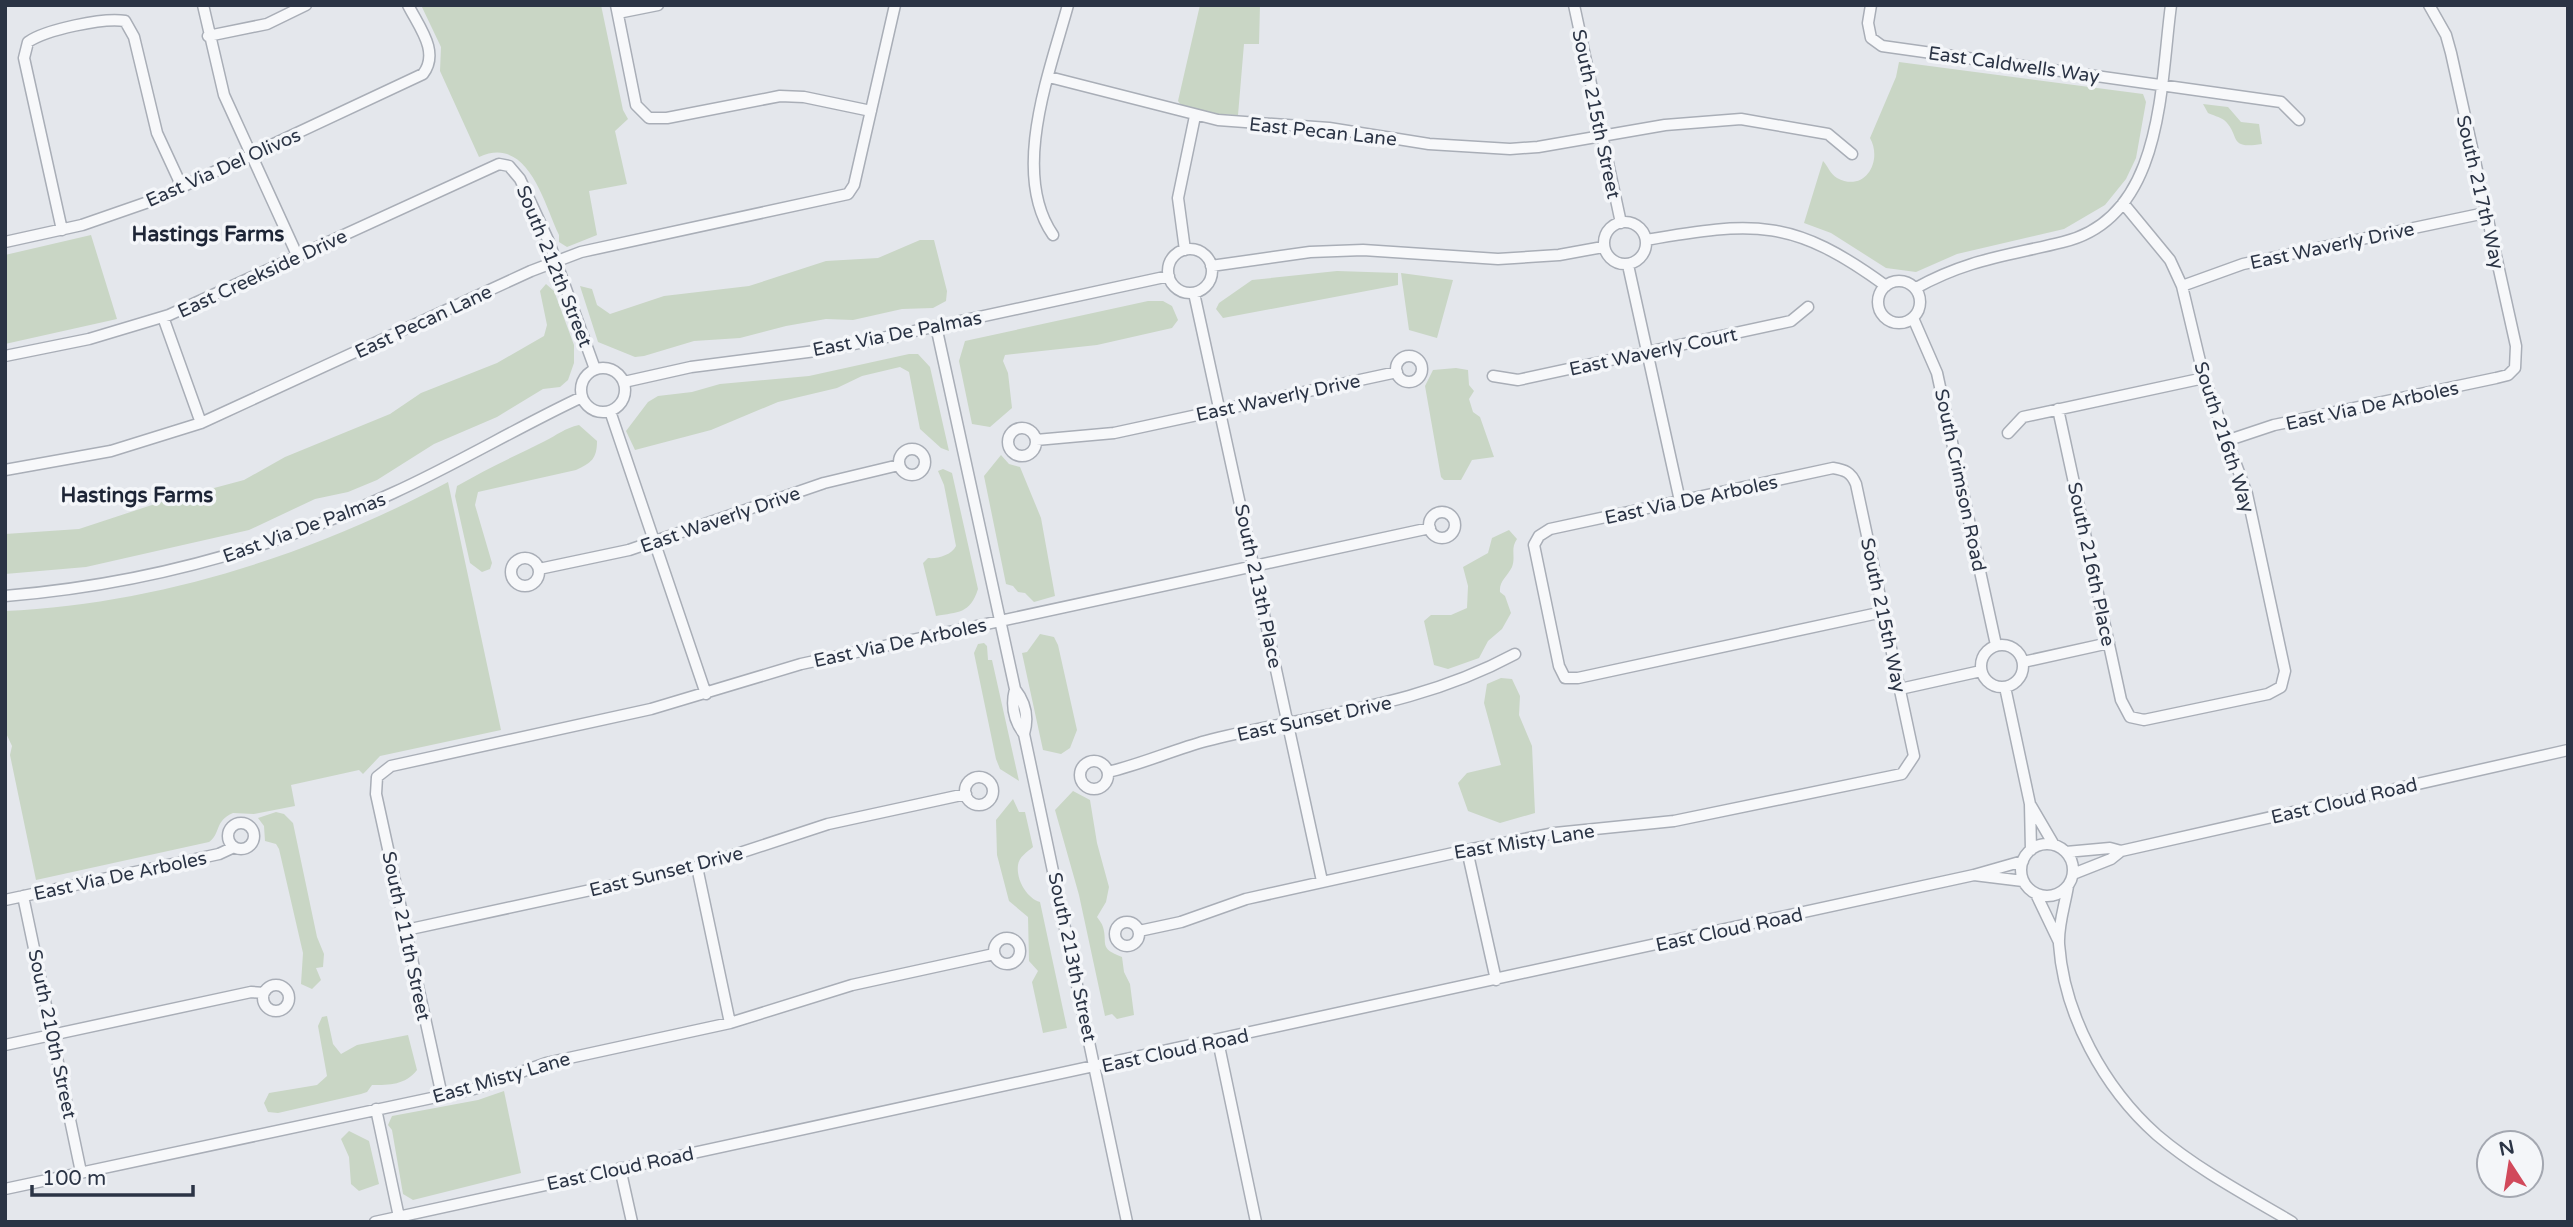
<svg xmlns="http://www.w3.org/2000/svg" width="2573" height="1227" viewBox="0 0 2573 1227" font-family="'Varela Round',sans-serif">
<rect width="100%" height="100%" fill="#e4e7ec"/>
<!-- green -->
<path fill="#c9d6c5" d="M421,5h180l22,105 5,9 -13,12 12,53 -38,7 8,44 -30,12 -8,-5v-7c-16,-34 -31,-100 -80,-78l-39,-86 1,-24z
M1200,5h60l-1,39h-15l-6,71 -22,-1 -35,-9 -3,-4z
M1899,62l244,32 3,8 -10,56 -10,21 -21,26 -41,24 -107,25 -41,18 -30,-4 -55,-35 -27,-10 19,-62c5,5 7,13 14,17 28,15 46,-17 33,-40l26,-61z
M2203,104l25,3 13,15 18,2 3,20c-35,6 -21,-9 -38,-24 -4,-3 -12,-5 -16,-7z
M91,235l26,84 -112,25v-89z
M920,240h14l13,51 -1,10 -13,7 -31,1 -49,11 -27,-1 -40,7 -46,12 -46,3 -50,15 -9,1 -37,-15 -18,-56 12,3 5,16 13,9 54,-18 85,-10 77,-25 52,-3z
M1337,271l61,2v12l-175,33 -7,-9 3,-6 33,-23z
M1401,273l52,7 -16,58 -28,-8z
M546,284l8,7 20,54v18l-6,17 -8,7 -17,2 -46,28 -63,27 -57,36 -29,12 -33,7 -66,31 -163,37 -81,7v-40l74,-5 79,-26 86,-23 41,-23 105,-43 31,-21 76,-30 47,-27 3,-11 -7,-34z
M1148,301h15l9,5 6,14 -6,8 -75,17 -92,10 -2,6 5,12 4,35 -22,19 -18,-3 -13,-63 6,-20z
M909,354h9l12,13 19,84 -8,-3 -21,-19 -11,-57 -9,-5 -38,9 -25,12 -59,14 -67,28 -76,20 -9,-19 22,-29 10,-6 34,-4 28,-8 89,-8z
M1456,368l12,2 1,15 5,6 -5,8 4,13 7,5 14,40 -22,3 -11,20h-17l-3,-3 -16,-91 8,-16z
M579,425l18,16c0,18 -6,22 -21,29l-98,22 -3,13 17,58 -2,6 -8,3 -12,-9 -15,-67 2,-10c29,-17 58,-30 88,-45 12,-6 20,-13 34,-16z
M1001,455l8,9 11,3 21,51 14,78 -21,6 -9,-9 -7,-1 -5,-6 -7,-2 -22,-108z
M943,469l9,4 26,116c-8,25 -20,23 -42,27l-13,-53 5,-5c9,1 24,-3 28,-12l-12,-61 -6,-14z
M448,482l53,248 -121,26 -17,18 -4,-4 -68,15 4,21 -41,8 -21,-1c-19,8 -12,21 -24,29l-173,38 -26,-125 2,-9 -7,-15v-120c154,-7 308,-57 443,-129z
M1509,530l8,9c-7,10 -1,17 -5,28 -5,10 -13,14 -12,25l5,4 6,17 -9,16 -14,12 -9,17 -31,11 -14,-4 -10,-44 7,-6h20l16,-7 1,-22 -5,-19 25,-14 4,-15z
M1040,634l14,3 4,8 19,85 -7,18 -9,6 -18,-4 -21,-97 5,-1z
M984,643l3,3 1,14h4l27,121 -19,-12 -4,-10 -22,-106 4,-9z
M1501,678l11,1 8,17 -1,19 13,31 3,67 -35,10 -32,-12 -10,-28 9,-10 34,-8 -17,-62 3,-19z
M1073,791l17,9 7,43 12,44 -3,15 -9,15c2,3 5,6 6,10 5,17 -5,21 19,30l2,15 6,12 4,31 -17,4 -5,-5 -7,2 -26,-121 -24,-85z
M1013,799l6,13h6l8,35c-6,5 -14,10 -15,18 -2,15 9,33 22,37l27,126 -24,5 -11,-51 6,-11 -9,-10 -1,-44 -19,-16 -12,-46 -1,-35z
M276,812l8,2 9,9 24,114 7,17 -1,13 -7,1 5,12 -9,9 -11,-5 2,-31 -24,-104 -3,-5 -11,-3 -1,-15 -6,-8z
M327,1016l6,28 8,10 16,-9 51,-10 9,35c-12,15 -27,15 -45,15l-5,7 -6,2 -83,19 -10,-1 -4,-9 5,-10 48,-8 10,-9 -9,-50 4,-9z
M504,1091l17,82 -108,27 -10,-6 -11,-64 -4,-5 4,-9 86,-16z
M349,1131l20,10 10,43 -20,7 -8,-7 -2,-27 -8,-18z"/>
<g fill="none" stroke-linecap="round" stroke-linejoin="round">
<defs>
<path id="minor" d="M203,5l21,90 74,162
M616,5l20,100 13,13h18l113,-22 24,1 67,14
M1574,5l47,218
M1871,5l-3,18 3,15 11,8 399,56 18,18
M618,13l40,-8
M208,36l59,-12 39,-19
M1049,77l169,43 111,8 100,16 81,5 28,-2 127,-22 76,-6 87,15 24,20
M1604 243a21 21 0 1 1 42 0a21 21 0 1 1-42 0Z
M62,230l-38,-172 4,-16c17,-12 76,-25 97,-21l9,16 23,96 25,54
M1053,235c-43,-62 -3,-164 15,-230
M1646,240c109,-19 147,-22 240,46
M5,242l77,-17 72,-25 269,-126c17,-22 -4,-47 -15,-69
M1168 271a22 22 0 1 1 44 0a22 22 0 1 1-44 0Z
M1185,250l-7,-52 17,-82
M1628,265l52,236
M1211,266l99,-14 53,-2 135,9 61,-4 44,-8
M1878 302a21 21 0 1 1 42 0a21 21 0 1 1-42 0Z
M2182,286l61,-22 242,-51
M1916,288c52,-29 91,-32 147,-46 101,-24 97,-156 108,-237
M1194,293l128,588
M163,317l38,106
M1913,318l24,55 59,272
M936,326l79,363c11,14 14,28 9,45
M5,356l84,-17 80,-24 330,-151 10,2 11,13 29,63 46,127
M1396 369a13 13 0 1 1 26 0a13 13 0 1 1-26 0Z
M581 390a22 22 0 1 1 44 0a22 22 0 1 1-44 0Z
M1493,376l25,4 273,-59 17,-14
M624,382l67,-15 140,-18 338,-73
M2058,409l63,291 9,17 14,3 124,-26 13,-7 4,-16 -38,-177 -43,-116 -22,-92 -12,-26 -47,-57
M610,411l96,283
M1008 442a14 14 0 1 1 28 0a14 14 0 1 1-28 0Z
M2008,433l15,-16 181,-39
M1036,440l78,-7 283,-61
M2226,441l48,-16 222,-47 12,-3 7,-7 1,-22 -65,-293 -5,-18 -17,-30
M899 462a13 13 0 1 1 26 0a13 13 0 1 1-26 0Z
M5,470l106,-19 90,-28 330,-152 50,-19 267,-58 6,-9 41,-180
M1429 525a13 13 0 1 1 26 0a13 13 0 1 1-26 0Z
M511 572a14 14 0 1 1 28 0a14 14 0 1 1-28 0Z
M539,569l90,-19 195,-67 75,-18
M5,596c135,-11 265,-46 388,-103 64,-29 125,-66 189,-96
M1981 666a21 21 0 1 1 42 0a21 21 0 1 1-42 0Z
M2023,662l86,-19
M2005,687l25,117 1,46
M1015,689c-4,16 -1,32 9,45l103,488
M1900,689l81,-18
M1080 775a14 14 0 1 1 28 0a14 14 0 1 1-28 0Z
M1108,772c34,-8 65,-22 98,-31 109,-28 207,-32 309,-87
M965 791a14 14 0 1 1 28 0a14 14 0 1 1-28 0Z
M2030,804l24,41
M228 836a13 13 0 1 1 26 0a13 13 0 1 1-26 0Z
M2021 870a26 26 0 1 1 52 0a26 26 0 1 1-52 0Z
M1467,850l29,130
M2066,852l44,-4 11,3 447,-101
M697,867l33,156
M2073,874l38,-15 10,-8
M1974,875l49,6
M2068,886c-3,19 -10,39 -9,58 5,71 45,144 98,191 40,34 89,60 135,87
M2036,894l23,48
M23,896l58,276
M5,900l214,-46 15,-7
M1115 934a12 12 0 1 1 24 0a12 12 0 1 1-24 0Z
M406,930l291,-63 131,-43 138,-30
M1139,931l42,-9 65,-23 221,-49 88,-17 119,-12 228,-47 12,-18 -58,-272c-5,-12 -11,-14 -23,-16l-283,61 -11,7 -5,9 25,121 6,12h13l305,-66
M994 951a13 13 0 1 1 26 0a13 13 0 1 1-26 0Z
M263 998a13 13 0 1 1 26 0a13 13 0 1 1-26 0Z
M1218,1041l38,181
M5,1045l246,-53 13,1
M442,1096l-66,-302 1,-17 14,-11 260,-57 150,-45 629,-136
M376,1109l23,108
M620,1168l12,54
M5,1189l469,-100 72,-26 184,-40 122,-38 142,-31
M375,1222l1599,-347 49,-14"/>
</defs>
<!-- minor casing -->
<use href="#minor" stroke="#a9aeb7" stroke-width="13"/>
<!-- minor -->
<use href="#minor" stroke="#f7f8fa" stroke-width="10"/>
</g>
<g text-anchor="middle" stroke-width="7" stroke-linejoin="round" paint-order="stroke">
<!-- street labels -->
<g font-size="19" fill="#2b3445" stroke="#f4f6f9">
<text transform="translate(2014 64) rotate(8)" y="7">East Caldwells Way</text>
<text transform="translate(1597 114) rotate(78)" y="7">South 215th Street</text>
<text transform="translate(1323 131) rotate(6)" y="7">East Pecan Lane</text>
<text transform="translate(223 167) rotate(-24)" y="7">East Via Del Olivos</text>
<text transform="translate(2481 192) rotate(77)" y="7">South 217th Way</text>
<text transform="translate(2332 245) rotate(-12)" y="7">East Waverly Drive</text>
<text transform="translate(555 266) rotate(68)" y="7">South 212th Street</text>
<text transform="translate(262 273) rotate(-25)" y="7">East Creekside Drive</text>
<text transform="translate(423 321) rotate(-25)" y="7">East Pecan Lane</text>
<text transform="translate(897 333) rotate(-11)" y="7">East Via De Palmas</text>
<text transform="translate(1653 351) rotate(-12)" y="7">East Waverly Court</text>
<text transform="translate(1278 397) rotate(-12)" y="7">East Waverly Drive</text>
<text transform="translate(2372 405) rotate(-12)" y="7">East Via De Arboles</text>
<text transform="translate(2225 437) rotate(72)" y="7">South 216th Way</text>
<text transform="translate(1961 480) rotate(78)" y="7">South Crimson Road</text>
<text transform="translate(1691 499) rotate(-12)" y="7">East Via De Arboles</text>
<text transform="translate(720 519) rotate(-19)" y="7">East Waverly Drive</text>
<text transform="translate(304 527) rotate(-20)" y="7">East Via De Palmas</text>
<text transform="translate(2092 564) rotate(78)" y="7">South 216th Place</text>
<text transform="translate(1259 586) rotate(78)" y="7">South 213th Place</text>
<text transform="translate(1884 615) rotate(78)" y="7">South 215th Way</text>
<text transform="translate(900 642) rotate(-12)" y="7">East Via De Arboles</text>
<text transform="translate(1314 718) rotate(-12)" y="7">East Sunset Drive</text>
<text transform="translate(2344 800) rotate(-13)" y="7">East Cloud Road</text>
<text transform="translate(1524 841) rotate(-9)" y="7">East Misty Lane</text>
<text transform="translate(666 871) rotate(-14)" y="7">East Sunset Drive</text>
<text transform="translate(120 875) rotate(-12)" y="7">East Via De Arboles</text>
<text transform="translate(1729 929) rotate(-12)" y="7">East Cloud Road</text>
<text transform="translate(407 936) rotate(78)" y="7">South 211th Street</text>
<text transform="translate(1073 957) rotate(78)" y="7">South 213th Street</text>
<text transform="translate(53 1034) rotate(78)" y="7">South 210th Street</text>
<text transform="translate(1175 1050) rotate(-12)" y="7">East Cloud Road</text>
<text transform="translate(501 1077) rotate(-16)" y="7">East Misty Lane</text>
<text transform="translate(620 1168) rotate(-12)" y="7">East Cloud Road</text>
</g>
<!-- neighbourhood labels -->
<g font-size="21" font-weight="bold" fill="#1d2536" stroke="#f4f6f9">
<text x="208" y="241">Hastings Farms</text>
<text x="137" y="502">Hastings Farms</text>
</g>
</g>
<!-- border -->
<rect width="2573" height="1227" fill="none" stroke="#2b3445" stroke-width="14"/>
<!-- north arrow -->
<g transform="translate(2510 1164) rotate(348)"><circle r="33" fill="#f4f6f9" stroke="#a4a8b1" stroke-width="2"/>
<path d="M0-5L12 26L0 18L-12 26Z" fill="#d1495b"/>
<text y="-10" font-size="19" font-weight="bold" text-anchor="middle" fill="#2b3445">N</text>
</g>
<!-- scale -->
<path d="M32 1185v10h161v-10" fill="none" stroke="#2b3445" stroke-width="3.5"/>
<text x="42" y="1185" font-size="21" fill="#2b3445" stroke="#f4f6f9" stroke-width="5" paint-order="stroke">100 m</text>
</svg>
